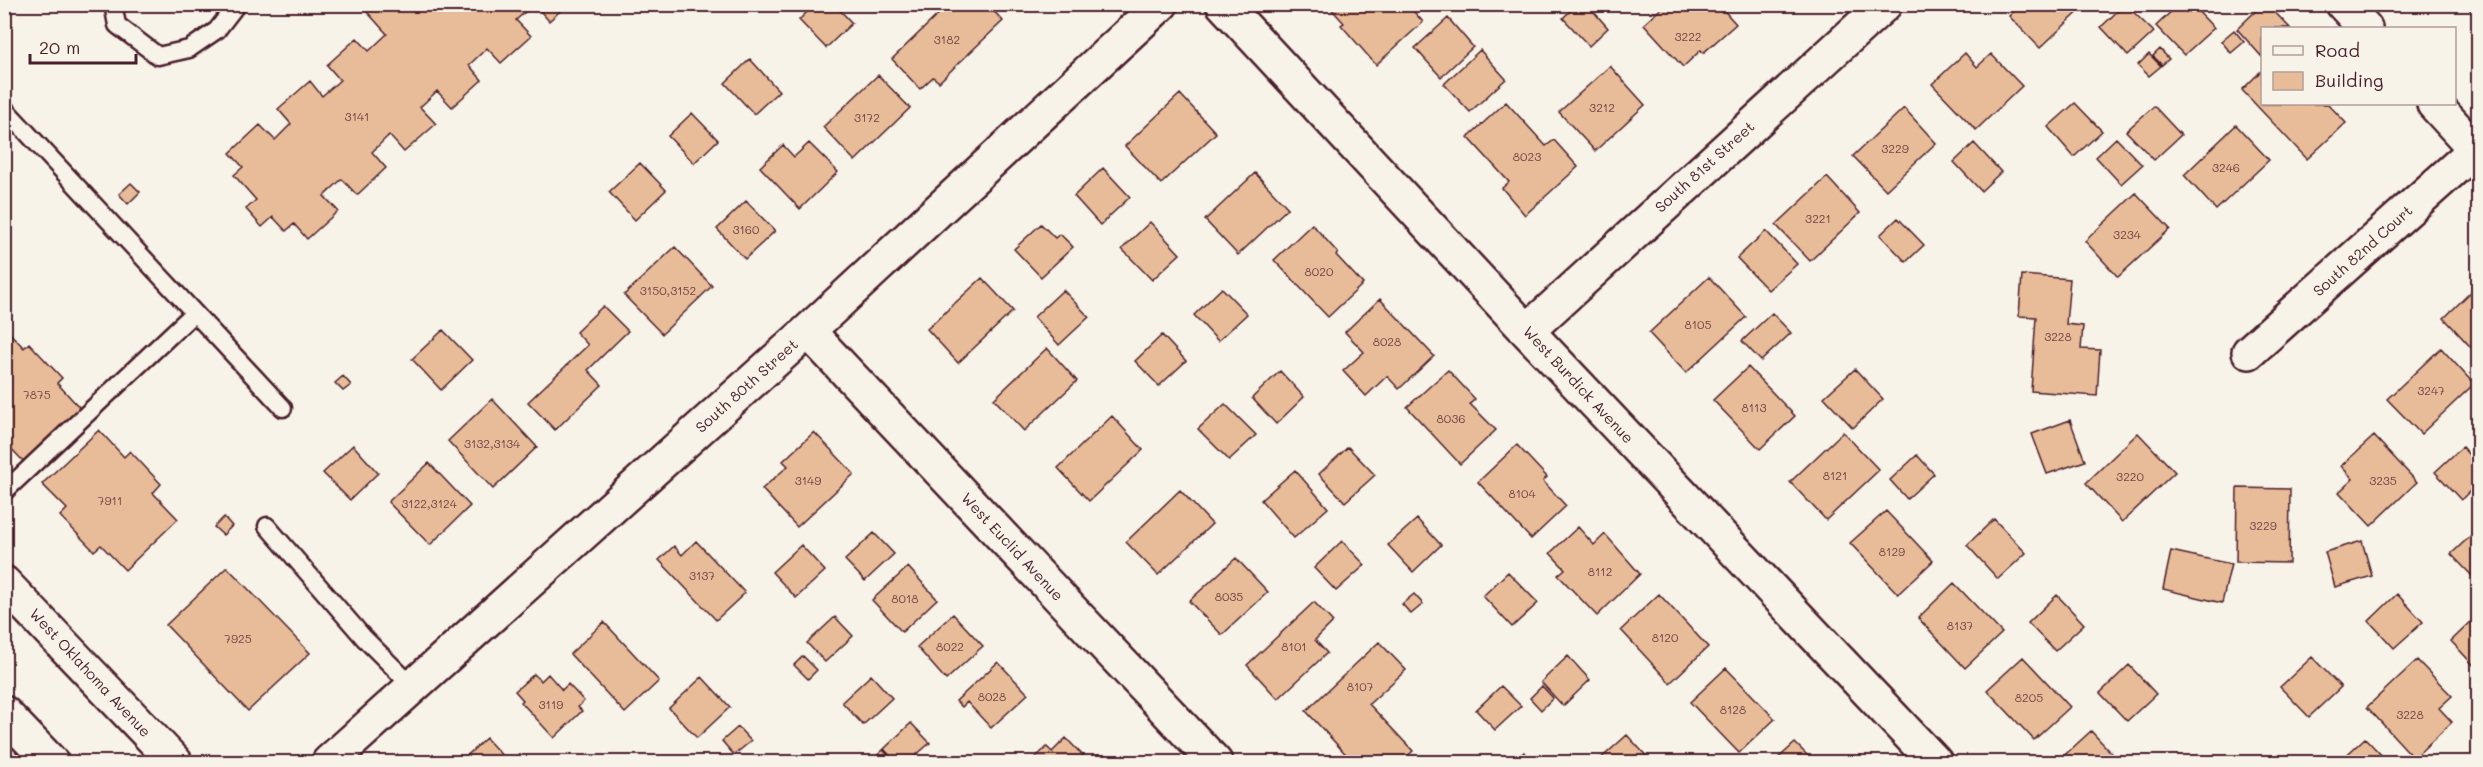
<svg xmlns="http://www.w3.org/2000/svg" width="2483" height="767" viewBox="0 0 2483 767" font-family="Mali,sans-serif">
<rect width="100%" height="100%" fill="#f7f3e8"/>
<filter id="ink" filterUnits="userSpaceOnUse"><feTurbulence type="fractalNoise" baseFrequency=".0167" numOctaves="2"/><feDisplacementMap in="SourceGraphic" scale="12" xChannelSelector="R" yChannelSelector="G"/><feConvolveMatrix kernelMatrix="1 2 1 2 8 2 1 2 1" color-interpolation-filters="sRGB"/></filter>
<g filter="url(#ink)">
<!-- building -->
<path fill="#e9bc99" stroke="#4a1f2b" stroke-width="1.5" d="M360,4h54l4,5 5,-5h111l-18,16 15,16 -30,27 -14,-15 -18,17 13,15 -30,27 -15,-16 -17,16 16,17 -32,28 -15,-17 -17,17 14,16 -29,27 -15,-16 -18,17 14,15 -31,28 -13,-15 -8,7 -13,-14 -11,10 -16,-18 10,-9 -22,-25 9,-8 -13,-14 30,-28 15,15 16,-16 -13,-15 32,-28 12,15 18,-16 -13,-15 30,-27 12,13 18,-17z
M534,4h34l-19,17z
M815,4h19l18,19 -26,25 -27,-28z
M949,4h38l16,17 -64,61 -6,-5 -13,12 -28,-30z
M1327,4h80l16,18 -47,43 -35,-40 3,-2z
M1577,4h10l21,24 -19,18 -26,-28z
M1666,4h52l18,20 -33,29 -2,-3 -18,17 -39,-43z
M2021,4h66l-47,44 -31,-32z
M2125,4l29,28 -26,24 -27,-29z
M2179,4h12l23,24 -30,27 -28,-29z
M2263,4h4l23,24h-28v29l-25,-28z
M2465,4h13v15z
M1448,18l25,29 -32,30 -26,-29z
M2234,30l10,12 -13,11 -10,-12z
M2160,49l9,10 -7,6 -9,-9z
M1480,50l26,29 -36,33 -26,-28z
M1965,53l12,14 14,-13 31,32 -46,44 -44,-46z
M2149,54l12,12 -12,10 -11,-11z
M750,59l29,32 -25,23 -29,-31z
M1610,66l35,39 -50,46 -36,-39z
M2262,70v34h66l18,19 -39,36 -65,-69z
M878,75l32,33 -55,53 -32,-34z
M1180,94l36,39 -55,51 -36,-38z
M1506,102l40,44 8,-6 24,27 -53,48 -23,-27 7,-6 -41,-45z
M2075,103l27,28 -28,26 -26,-30z
M2154,106l27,29 -27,25 -28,-29z
M1904,108l32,35 -50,47 -33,-34z
M692,113l26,27 -24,23 -26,-27z
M2236,125l33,35 -53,50 -32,-35z
M2116,138l26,27 -21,19 -25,-27z
M809,143l29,29 -38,37 -40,-42 23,-22 11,12z
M1974,143l27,29 -20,19 -27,-29z
M640,163l26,27 -31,30 -26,-28z
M1103,168l27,29 -30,28 -26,-29z
M1255,173l33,35 -50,47 -33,-35z
M1827,177l33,36 -50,48 -34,-36z
M131,183l9,9 -12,12 -9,-10z
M2136,193l34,36 -52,48 -33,-36z
M746,201l29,30 -30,28 -28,-30z
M1898,218l26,27 -18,17 -26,-27z
M1150,222l30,32 -28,26 -30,-31z
M1041,224l14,14 5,-4 13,13 -32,30 -27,-28z
M1312,224l26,29 -2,2 27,29 -35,33 -54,-57z
M1766,231l31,33 -29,26 -31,-32z
M675,247l37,39 -50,48 -38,-39z
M2022,275l48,4 -4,45 17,2 -2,23 19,1 -3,46 -66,-5 5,-74 -17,-1z
M1709,277l37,40 -60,56 -37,-40z
M982,278l31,33 -55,52 -31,-34z
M2478,285v70l-34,-37z
M1222,288l25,26 -29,27 -24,-26z
M1063,290l26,27 -30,28 -25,-28z
M1380,299l54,57 -35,33 -12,-13 -21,20 -23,-25 21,-19 -19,-20z
M603,306l25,25 -40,39 14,15 -47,45 -27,-28 60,-57 -12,-13z
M1772,313l19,20 -30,28 -19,-20z
M4,327l20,21 5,-5 33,35 -5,5 23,25 -56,54 -20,-21z
M443,330l29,30 -31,30 -29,-31z
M1162,335l24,26 -27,25 -24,-25z
M1047,348l30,33 -53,50 -30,-32z
M2441,348l33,36 -53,50 -34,-35z
M1748,367l47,49 -35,33 -47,-49z
M1855,369l28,30 -30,29 -29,-31z
M1448,370l27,29 -5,5 26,26 -36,34 -53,-57z
M1280,371l24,26 -28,27 -24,-26z
M343,376l8,9 -8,6 -8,-8z
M492,399l45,48 -44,42 -45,-48z
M1225,404l31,31 -27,25 -31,-31z
M1112,416l31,34 -54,51 -31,-33z
M2070,420l15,41 -38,13 -15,-40z
M99,430l25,27 6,-6 31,33 -8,9 25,26 -53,51 -24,-25 -7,6 -34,-35 7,-7 -25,-25z
M814,432l40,42 -57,53 -35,-38 26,-23 -5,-5z
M1843,432l36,38 -53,50 -36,-38z
M2138,433l37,39 -53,50 -36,-39z
M2374,436l43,46 -46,44 -32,-34 14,-13 -12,-13z
M353,445l25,28 -28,27 -27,-27z
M1517,445l30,32 -4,4 23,25 -35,33 -53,-57z
M1348,447l27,28 -30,27 -26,-28z
M2462,447l16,18v18l-17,17 -26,-28z
M1917,455l17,19 -27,25 -17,-19z
M429,463l41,43 -40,39 -42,-43z
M1295,470l33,38 -34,30 -33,-38z
M2237,488l53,1 -1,74 -53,-1z
M1180,490l32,34 -54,51 -32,-33z
M1886,511l47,50 -35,33 -48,-51z
M224,517l8,9 -9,9 -9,-8z
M1417,519l24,26 -28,27 -25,-27z
M1994,519l32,34 -28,26 -31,-34z
M1578,527l16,18 11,-11 35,40 -43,42 -39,-41 7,-6 -15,-16z
M2478,529v51l-1,1 -26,-27z
M874,533l20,21 -29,27 -20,-21z
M696,541l49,52 -29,27 -57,-60 15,-14 8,9z
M1342,541l23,24 -29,26 -22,-23z
M2362,541l10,35 -37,11 -10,-35z
M801,545l24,26 -29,27 -24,-26z
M2171,551l60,13 -9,39 -59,-14z
M1236,558l32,34 -46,43 -33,-34z
M227,567l83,86 -62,58 -82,-86z
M908,567l29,32 -35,33 -30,-32z
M1508,572l30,31 -26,24 -29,-31z
M1954,583l48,50 -37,35 -47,-50z
M1414,594l9,10 -12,10 -9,-10z
M1659,594l49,53 -38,36 -49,-53z
M2397,594l26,28 -29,26 -25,-27z
M2057,595l27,29 -29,27 -27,-28z
M1314,602l19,20 -18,18 12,13 -49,46 -31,-34z
M953,614l30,32 -37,34 -29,-33z
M2478,615v55l-27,-29z
M835,617l18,19 -28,26 -18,-19z
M604,622l55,59 -34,32 -55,-59z
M1379,642l27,28 -37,34 44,47 -12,11h-48l-47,-51z
M803,656l14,14 -9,9 -14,-14z
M1568,656l22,24 -27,26 -22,-24z
M2023,657l47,50 -36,33 -47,-50z
M2312,657l29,30 -32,30 -29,-30z
M2417,660l35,36 -13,12 13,14 -38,36 -47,-51z
M998,662l30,32 -37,34 -24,-26 -5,5 -6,-6z
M2129,665l27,29 -29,27 -27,-28z
M1726,668l49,51 -36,34 -49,-51z
M534,674l7,7 7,-7 14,16 6,-6 16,17 -6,6 4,4 -28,27 -33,-36 2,-2 -8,-9z
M871,675l21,23 -29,27 -21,-23z
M702,677l28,30 -33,31 -28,-30z
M1501,686l20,20 -26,24 -19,-20z
M1542,686l11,12 -12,12 -11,-12z
M911,723l19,20 -22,19h-12l-12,-13z
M738,727l13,14 -17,14 -12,-14z
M2091,731l29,31h-63z
M1627,735l25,27h-55z
M486,738l22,24h-48z
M1066,738l23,24 -58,-1 16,-14 5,5z
M2365,738l23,24h-49z
M1795,743l19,19h-40z
M883,750l12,12h-25z
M1524,752l10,10h-21z"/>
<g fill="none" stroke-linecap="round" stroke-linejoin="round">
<defs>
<path id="lane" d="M113,4l4,21 41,31 31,-7 28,-19 20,-26
M4,108l279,300
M4,492l190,-179
M267,526l97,112 49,49"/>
<path id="street" d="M1223,4l304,327 408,431
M2343,4l22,24
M2434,104l44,48
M808,331l407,431
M1527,331l358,-327
M2249,352l227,-203
M329,762l479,-431 353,-327"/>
<path id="secondary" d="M4,583l171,179
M4,713l47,49"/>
</defs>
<!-- lane casing -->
<use href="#lane" stroke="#4a1f2b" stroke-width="21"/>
<!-- street casing -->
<use href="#street" stroke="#4a1f2b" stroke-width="38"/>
<!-- secondary casing -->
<use href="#secondary" stroke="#4a1f2b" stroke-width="38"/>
<!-- lane -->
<use href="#lane" stroke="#f7f3e8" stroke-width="16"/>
<!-- street -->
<use href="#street" stroke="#f7f3e8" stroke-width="33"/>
<!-- secondary -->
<use href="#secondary" stroke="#f7f3e8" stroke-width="33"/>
</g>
</g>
<g text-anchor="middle" stroke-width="4.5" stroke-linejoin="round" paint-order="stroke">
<!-- number labels -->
<g font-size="12" fill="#724646">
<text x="1688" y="41">3222</text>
<text x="947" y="44">3182</text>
<text x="1602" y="112">3212</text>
<text x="357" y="121">3141</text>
<text x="867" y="122">3172</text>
<text x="1895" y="153">3229</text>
<text x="1527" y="161">8023</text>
<text x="2226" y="172">3246</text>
<text x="1818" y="223">3221</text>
<text x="746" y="234">3160</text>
<text x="2127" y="239">3234</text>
<text x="1319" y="276">8020</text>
<text x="668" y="295">3150,3152</text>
<text x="1698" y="329">8105</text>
<text x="2058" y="341">3228</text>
<text x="1387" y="346">8028</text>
<text x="2431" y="395">3247</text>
<text x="37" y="399">7875</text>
<text x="1754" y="412">8113</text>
<text x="1451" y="423">8036</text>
<text x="492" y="448">3132,3134</text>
<text x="1835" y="480">8121</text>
<text x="2130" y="481">3220</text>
<text x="808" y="485">3149</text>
<text x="2383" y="485">3235</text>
<text x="1522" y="498">8104</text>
<text x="110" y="505">7911</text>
<text x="429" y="508">3122,3124</text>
<text x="2263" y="530">3229</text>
<text x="1892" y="556">8129</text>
<text x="1600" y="576">8112</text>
<text x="702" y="580">3137</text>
<text x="1229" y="601">8035</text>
<text x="905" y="603">8018</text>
<text x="1960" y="630">8137</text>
<text x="1665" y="642">8120</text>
<text x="238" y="643">7925</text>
<text x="950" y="651">8022</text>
<text x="1294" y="651">8101</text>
<text x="1360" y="691">8107</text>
<text x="992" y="701">8028</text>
<text x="2029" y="702">8205</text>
<text x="551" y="709">3119</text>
<text x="1733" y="714">8128</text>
<text x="2410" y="719">3228</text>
</g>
<!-- street labels -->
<g font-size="15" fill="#4a1f2b" stroke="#f7f3e8">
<text transform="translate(1705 167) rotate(-42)" y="5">South 81st Street</text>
<text transform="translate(2363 251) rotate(-42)" y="5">South 82nd Court</text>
<text transform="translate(1578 385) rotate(47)" y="5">West Burdick Avenue</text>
<text transform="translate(747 386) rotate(-42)" y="5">South 80th Street</text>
<text transform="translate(1012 547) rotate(47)" y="5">West Euclid Avenue</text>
<text transform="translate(90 673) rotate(47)" y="5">West Oklahoma Avenue</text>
</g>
</g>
<!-- margin -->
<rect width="2483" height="767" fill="none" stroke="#f7f3e8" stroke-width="24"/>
<rect x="12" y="12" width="2459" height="743" fill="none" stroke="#4a1f2b" stroke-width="2" filter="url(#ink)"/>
<!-- legend -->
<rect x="2261" y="27" width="195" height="78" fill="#f7f3e8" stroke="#b29e9c" stroke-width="1.5"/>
<rect x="2273" y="46" width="30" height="9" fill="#f7f3e8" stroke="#b29e9c" stroke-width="1.5"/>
<text x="2315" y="57" font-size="18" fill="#4a1f2b">Road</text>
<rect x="2273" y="72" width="30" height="18" fill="#e9bc99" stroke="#b29e9c" stroke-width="1.5"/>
<text x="2315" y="87" font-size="18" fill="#4a1f2b">Building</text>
<!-- scale -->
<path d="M30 54v9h106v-9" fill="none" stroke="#4a1f2b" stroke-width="3"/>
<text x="39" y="54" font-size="18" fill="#4a1f2b" stroke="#f7f3e8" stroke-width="4.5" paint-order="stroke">20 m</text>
</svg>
